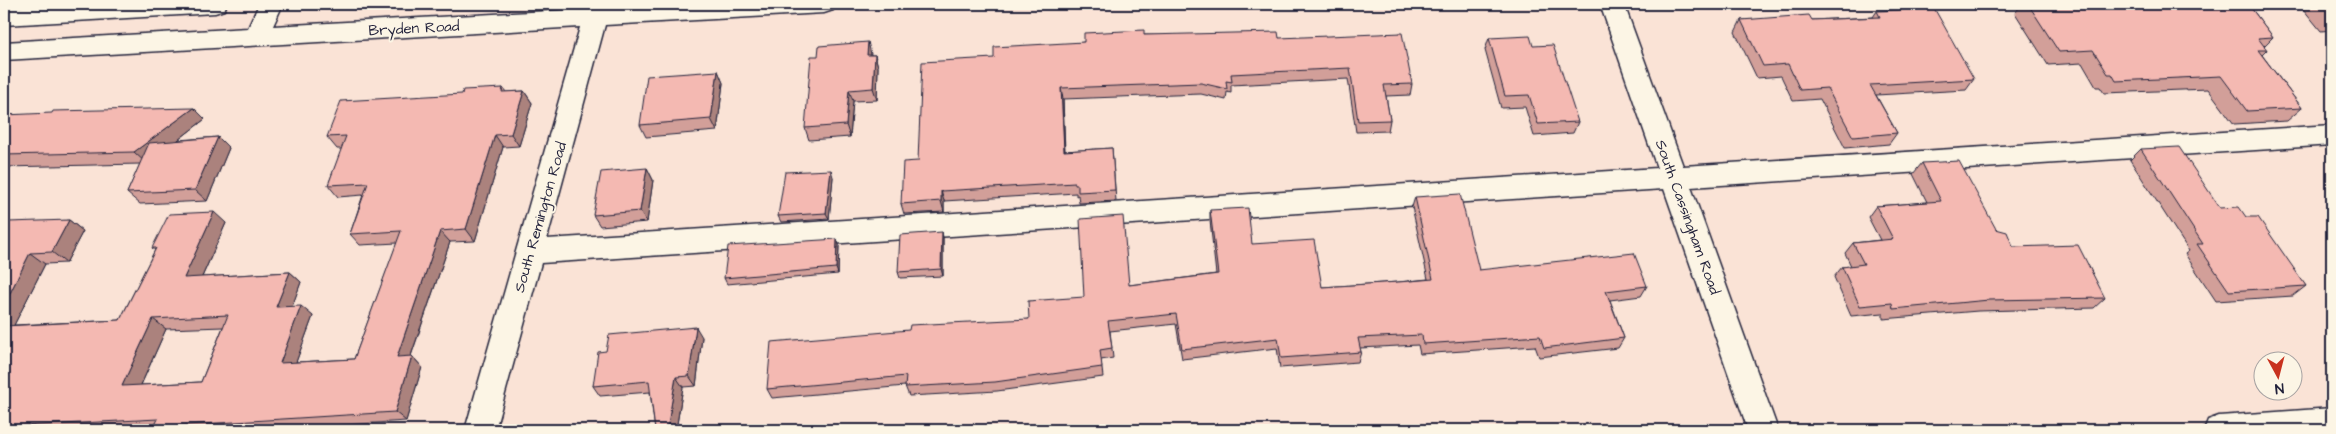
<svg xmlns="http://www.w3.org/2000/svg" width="2336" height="434" viewBox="0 0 2336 434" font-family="'Architects Daughter',sans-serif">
<rect width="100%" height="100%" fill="#fae3d6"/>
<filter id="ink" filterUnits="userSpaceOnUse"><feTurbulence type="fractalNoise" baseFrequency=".02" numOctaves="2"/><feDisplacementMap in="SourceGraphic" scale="10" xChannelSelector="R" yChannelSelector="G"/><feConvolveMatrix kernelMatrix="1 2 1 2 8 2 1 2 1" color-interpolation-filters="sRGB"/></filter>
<g filter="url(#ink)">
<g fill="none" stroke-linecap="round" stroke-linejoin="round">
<defs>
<path id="minor" d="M63,4h164l-3,6 -9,3 -211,12v-18z
M259,4h24l-10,22 312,-17 2,-5h24l-1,3 63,-3h163l-3,6 -9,3 -219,12 -58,214 1110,-71 -57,-164h24l59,162 649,-41v20l-641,42 87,243h-30l-84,-241 -1123,74 -46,167h-30l115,-403 -576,33v-18l244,-14z
M2332,408v22h-128l4,-10 11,-4z"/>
</defs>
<!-- minor casing -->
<use href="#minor" stroke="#22223b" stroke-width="3"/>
<!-- minor -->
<use href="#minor" fill="#fcf5e5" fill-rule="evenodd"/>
</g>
<!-- wall -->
<path fill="#d29f99" stroke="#22223b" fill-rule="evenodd" d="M2022,4h226l25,33 -9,9 3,4 -5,5 40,53 -15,13 -53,3 -26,-35 -104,4 -4,-6h-4l-14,-24 -34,2 -33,-52z
M2299,4h33v26l-11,1z
M1877,11l97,68 -8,11 -90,5 21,38 -8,11 -44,4 -25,-49 -27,2 -12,-25 -24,2 -22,-46 6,-12h71l61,-3z
M1144,35l135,3 133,46 -2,11 -24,1 4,24 -2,11 -32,1 -8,-53 -117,6v8l-4,-1 -1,8 -25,-6 -138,5 2,52 47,-3 4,53 -37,2 -1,-8 -2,1v-3l-132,8v11l-40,2 -3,-10 17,-43 76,-103 90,-16z
M1489,38l44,8 45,76 -5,11 -39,3 -9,-29 -24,1 -16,-58z
M871,55h4l3,12 -1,33 -24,1 -3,36 -41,3 -4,-12z
M718,71l5,12 -6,48 -71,6 -6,-12z
M503,88l3,4 18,-1 8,12 -13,43 -16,1 -28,94 -25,1 -39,114h1l10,11 -16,54 -138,9h-110l-1,-1 -19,1h-134v-198l65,-12 14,11 -17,32 -21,1 -31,61 106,-5 35,-70 -3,-2 74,-25 -24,54 88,-5 11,10 -9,24 21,10 -17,46 58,-3 43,-116 -37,2 -10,-11 13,-39 -25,2 -10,-12 14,-36h-5l-10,-12zM223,327l-22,55 -60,3 25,-56z
M4,115l201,4 -27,21 40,-3 11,11 -22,53 -67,3 -13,-11 13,-29 -136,3z
M2141,149l79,59 26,9 60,69 -13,10 -77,5 -31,-47 4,-3 -59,-91z
M1922,163l74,66 17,18 92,51 -11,10 -116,3 -95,8v-6l-32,3 -17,-39 8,-10 9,-1 -6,-13 8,-10 27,-3 -12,-23 8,-11 51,-4 -14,-28z
M647,168l6,12 -6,42 -47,4 -7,-11z
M833,177l-4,42 -48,3 -3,-6z
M1415,197l64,73 168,16 -6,10 -31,4 14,38 -6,10 -79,9 -4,-11 -115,8 -2,-9 -58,3 1,4 -3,10 -78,6 -3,-20 -95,11 -6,-35 -66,7 3,27 -12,2 2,17 -106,14 -88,5 -4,-10 -133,12 -5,-9 262,-70 55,-22 45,-12 87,-11 -6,-53v-11l42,34 70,43 76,-5 30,-3 -16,-72z
M942,232l1,6v38l-43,2 -2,-6z
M837,239l2,6 -1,29 -111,10 -3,-6z
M702,337l-6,49 -13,1 -7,43h-21l-5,-38 -50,4 -7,-10 13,-35z"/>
<!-- shaded-wall -->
<path fill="#ab827d" stroke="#22223b" d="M868,42l3,12 -1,13 -3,-12z
M875,55l3,12 -1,33 -4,-12z
M718,71l5,12 -6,48 -6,-12z
M1061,88l2,11 2,63 -1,-11z
M849,90l4,11 -3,36 -4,-12z
M524,91l8,12 -13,43 -8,-12z
M194,108l11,11 -58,45 -13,-12z
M495,135l8,12 -28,94 -9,-12z
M218,137l11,11 -22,53 -12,-11z
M647,168l6,12 -6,42 -7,-11z
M831,170l2,7 -4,42 -3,-6z
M941,191l3,10v11l-3,-11z
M214,212l12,11 -29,65 -13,-10z
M69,220l14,11 -17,32 -14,-11z
M440,231l10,11 -43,125 -10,-10z
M942,232l1,6v38l-2,-7z
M837,239l2,6 -1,29 -2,-6z
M30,253l15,11 -37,73 -4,-3v-29z
M290,272l11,10 -13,36 -12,-11z
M301,306l12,10 -21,57 -12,-10z
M153,319l13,10 -30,67 -14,-10z
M696,327l6,10 -6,49 -7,-10z
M412,356l10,11 -16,54 -11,-9z
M676,377l7,10 -7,43h-9z
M23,426l6,4h-8z"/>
<!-- building -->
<path fill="#f4b9b2" stroke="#22223b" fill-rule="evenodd" d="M2028,4h220l25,33 -15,1 9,12h-9l44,58 -55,3 -26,-35 -105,5 -4,-7h-4l-15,-24 -34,2z
M2327,4h5v6z
M1934,8l40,71 -104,6 27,48 -44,4 -26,-49 -27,2 -12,-26 -25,2 -22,-46 68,-5 3,5 68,-3 -3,-6z
M1144,30v5l134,-3 1,6 123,-5 10,51 -28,1 6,35 -32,1 -8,-53 -119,6 1,8 -6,-1 1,8 -26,-6 -140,5 3,63 48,-3 3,42 -37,2v-7h-3v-2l-134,8v10l-40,3 2,-42 15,-1 4,-99 72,-4v-11l90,-5v-9z
M1530,36l3,10 20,-1 25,77 -40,2 -9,-29 -24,1 -16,-58z
M868,42l-1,13h8l-2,33 -24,2 -3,35 -41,3 6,-72h7l1,-10z
M718,71l-7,48 -71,6 7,-49z
M503,88l-1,4 22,-1 -13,43 -16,1 -29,94 -26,2 -43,126 15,-1 -17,56 -241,15 4,-8 -135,7 -2,4h-17v-104l116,-6 36,-72h-4l17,-34 45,-2 -30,66 106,-6 -14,35 25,-1 -21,57 74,-4 47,-128 -51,3 18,-51 -40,2 18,-49 -19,1 14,-36 121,-7 1,-4zM228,315l-27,67 -79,4 31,-67z
M194,108l-60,44 -130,3v-40l48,-2 1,-2z
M218,137l-23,53 -68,3 22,-50z
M2179,147l41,61 19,-1 7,10h12l48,69 -77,5 -32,-47h6l-62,-95z
M1959,161l37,68 11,3 6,15 65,-2 27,53 -116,2 -96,9 -1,-6 -32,3 -18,-39 22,-3 -11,-21 40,-4 -17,-33 65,-5 -19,-38z
M647,168l-7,43 -47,4 8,-43z
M831,170l-5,43 -48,3 7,-44z
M1460,194l19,76 155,-17 13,33 -41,5 18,47 -80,10 -4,-12 -117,8 -1,-9 -64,3 3,14 -80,6 -3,-20 -96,11 -6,-35 -68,7 4,27 -12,2 2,17 -107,15 -90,5 1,-11 -139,13 4,-47 138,-12 1,-5 119,-6 -1,-18 56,-4 -4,-78 43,-3 6,69 89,-11 -8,-64 38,-2 4,36 62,-4 8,47 76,-5 35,-3 -18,-82z
M69,220l-17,32 -22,1 -26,52v-73l5,-10z
M942,232l-1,37 -43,3 2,-37z
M837,239l-1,29 -112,10 4,-32z
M696,327l-7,49 -13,1 -9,53h-12l-6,-49 -56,5 5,-34 8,-1 3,-16z"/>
</g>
<g text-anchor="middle" stroke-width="4" stroke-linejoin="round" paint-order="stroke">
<!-- street labels -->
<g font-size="15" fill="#22223b" stroke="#fcf5e5">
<text transform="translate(414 28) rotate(-3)" y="5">Bryden Road</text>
<text transform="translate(540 217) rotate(-74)" y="5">South Remington Road</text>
<text transform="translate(1688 217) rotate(70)" y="5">South Cassingham Road</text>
</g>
</g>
<!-- margin -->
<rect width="2336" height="434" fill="none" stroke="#fcf5e5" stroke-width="20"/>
<rect x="10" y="10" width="2316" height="414" fill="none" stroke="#22223b" stroke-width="2" filter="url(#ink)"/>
<!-- north arrow -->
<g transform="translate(2278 376) rotate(173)"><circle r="24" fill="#fcf5e5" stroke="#a5a1a1"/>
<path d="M0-4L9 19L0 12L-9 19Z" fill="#c8321e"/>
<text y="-8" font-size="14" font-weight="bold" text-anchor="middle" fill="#22223b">N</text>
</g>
</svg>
